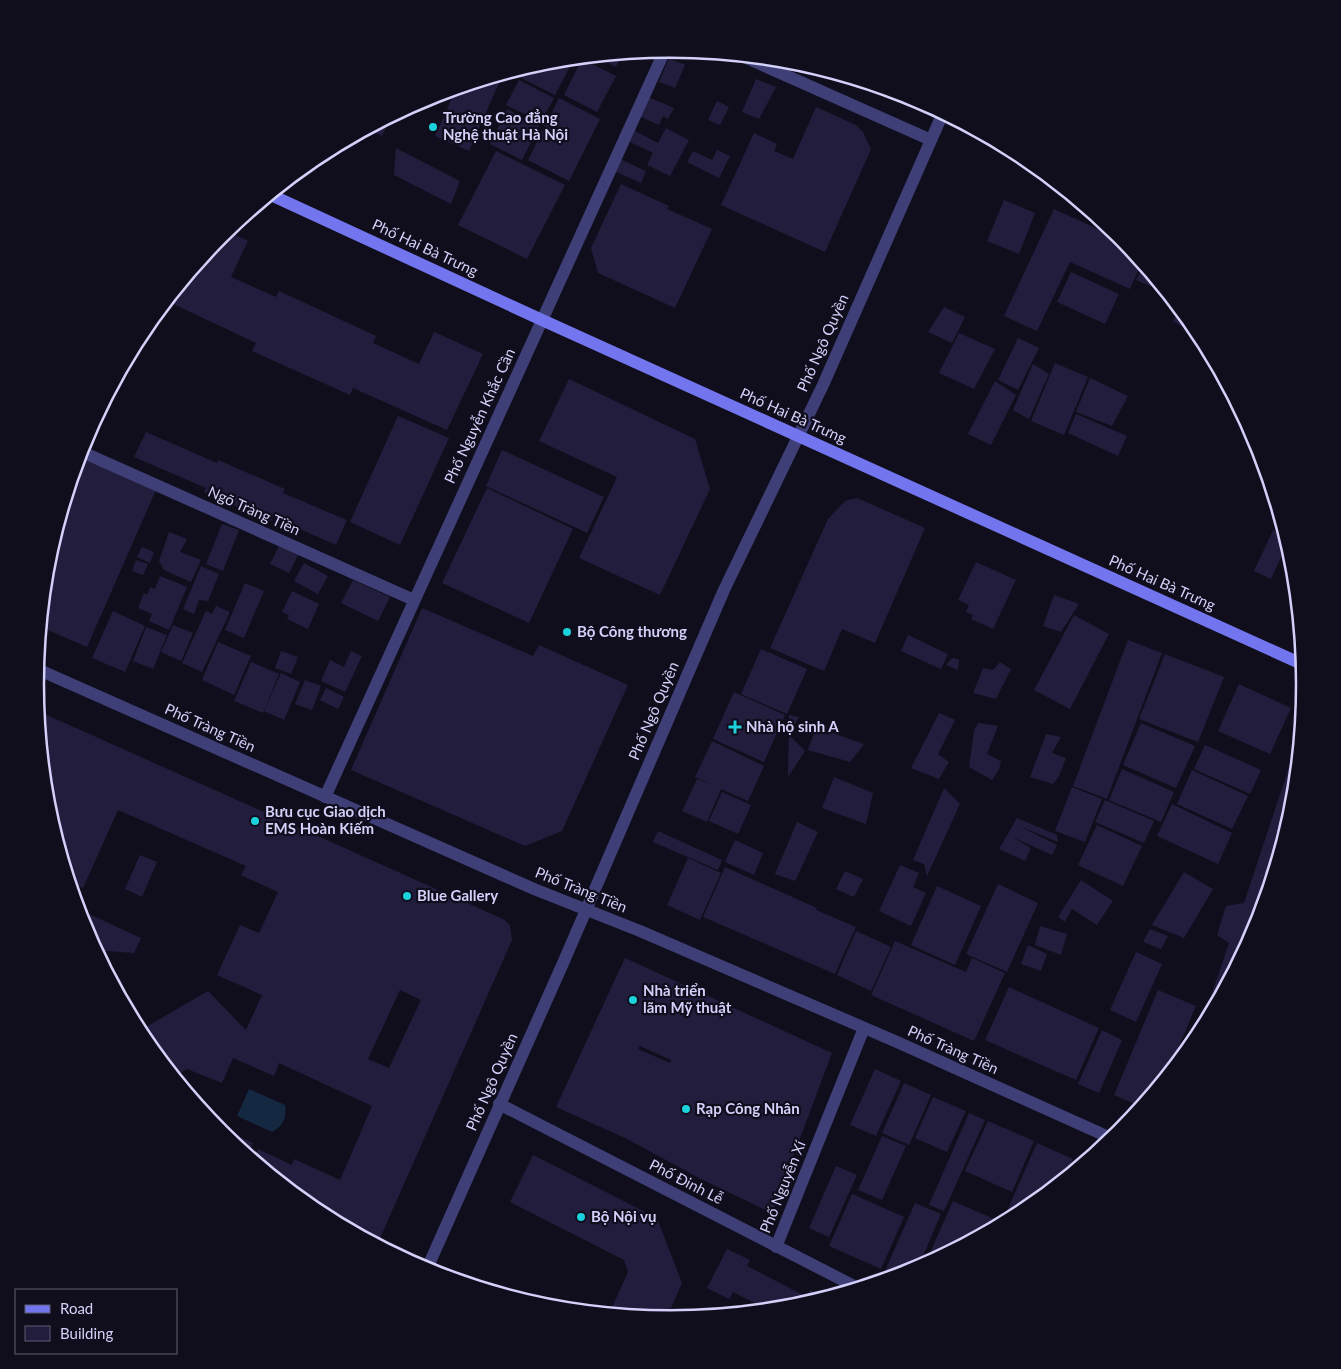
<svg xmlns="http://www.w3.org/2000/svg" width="1341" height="1369" viewBox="0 0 1341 1369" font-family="Lato,sans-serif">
<rect width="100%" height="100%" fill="#100e1d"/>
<!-- water -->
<path fill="#142842" d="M249,1089l36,16c2,13 -2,21 -13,27l-35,-16z"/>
<!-- building -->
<path fill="#221d3c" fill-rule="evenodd" d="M622,54l-6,13 -22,-11 19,-1z
M669,58l16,7 -10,23 -16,-6z
M574,59l-19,36 -36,-18 4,-9 24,-7z
M582,59l34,17 -19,36 -33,-17z
M503,74l-34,77 -34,-15 21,-47z
M756,79l20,8 -17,32 -17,-7z
M519,80l35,18 -13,24 -35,-17z
M648,97l26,11 -6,11 -5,-3 -4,9 -20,-9z
M559,98l41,21 -31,62 -41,-21z
M717,101l12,6 -9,18 -12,-5z
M816,107l40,18 7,7 8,17 -46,103 -104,-47 33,-72 23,11 -3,7 19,8z
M507,109l32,17 -17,34 -32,-16z
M392,116l-10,20 -14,-7z
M666,128l23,12 -19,36 -23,-11 6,-12 -23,-11 5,-11 23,12z
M396,148l64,33 -9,23 -57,-29z
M717,150l13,6 -11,22 -32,-16 6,-11 19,9z
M496,151l69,34 -38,74 -69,-34z
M620,159l26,12 -5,12 -27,-12z
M621,184l48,22 -2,3 45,20 -37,79 -77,-35 -7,-25z
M1004,200l31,13 -16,41 -32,-13z
M1054,209l72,33 16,20 -12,27 -60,-27 -33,69 -33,-15z
M227,231l21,10 -17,36 45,20 3,-6 97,45 -3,7 46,21 15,-32 49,22 -36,76 -94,-42 -3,7 -98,-44 4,-8 -89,-42z
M1144,264l11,14 -5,8 -14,-6z
M1071,272l48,22 -14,30 -48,-22z
M944,307l21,10 -13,26 -24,-11z
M1180,309l9,10 -5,9 -11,-7z
M959,333l36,16 -21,40 -35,-16z
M1018,338l21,10 -21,42 -20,-10z
M1055,363l33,14 -24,58 -33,-14z
M1033,364l16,10 -20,45 -16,-9z
M1090,378l38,18 -16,30 -36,-14z
M569,379l126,60 15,50 -50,106 -81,-37 38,-81 -78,-36z
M995,381l21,14 -25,50 -23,-11z
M114,384l6,3 -26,52 -8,-3z
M1076,414l51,22 -9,20 -50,-23z
M398,416l51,22 -49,107 -50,-23z
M146,432l71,31 1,-3 67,29 -2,4 64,27 -11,25 -63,-28 -2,4 -67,-29 2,-4 -72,-31z
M502,450l102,47 -17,36 -101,-47z
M79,457l77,33 -69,157 -46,-20 6,-67z
M487,488l86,41 -44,94 -87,-40z
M857,498l68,30 -50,115 -33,-14 -18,42 -54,-23 58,-129 17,-18z
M222,524l17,6 -16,41 -17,-7z
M1273,530l13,6 2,6 -17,37 -17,-8z
M169,532l18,7 -7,13 21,8 -10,22 -27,-12 -5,-9z
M279,546l19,9 -9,18 -19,-9z
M142,547l12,5 -4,11 -13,-6z
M136,560l12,4 -5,11 -11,-4z
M976,562l40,18 -23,49 -22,-10 2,-4 -7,-3 3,-7 -11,-5z
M304,563l24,13 -10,18 -24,-13z
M201,566l18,8 -11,27 -9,-1 -5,14 -11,-5z
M160,576l27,11 -18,43 -20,-9 3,-7 -14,-6 6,-15 3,2 3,-8 5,2z
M353,580l37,17 -12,24 -37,-18z
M245,583l19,8 -20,47 -19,-8z
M292,591l27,13 -11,25 -21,-10 2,-4 -7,-3z
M1054,595l25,9 -18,28 -18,-6z
M216,606l14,6 -28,60 -20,-9 24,-52 6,3z
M422,608l111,48 6,-11 89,40 -66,146 -37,15 -174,-76z
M113,611l32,15 -20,46 -33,-14z
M1074,615l35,19 -39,75 -36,-19z
M173,625l20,8 -12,28 -20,-9z
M146,627l21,8 -14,34 -20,-8z
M908,635l40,19 -7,15 -40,-18z
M1128,640l34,13 -55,146 -34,-13z
M218,642l33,14 -17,39 -32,-15z
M761,649l46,20 -20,45 -46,-20z
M281,651l17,6 -7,17 -16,-6z
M351,651l11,5 -17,36 -24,-11 9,-21 14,7z
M1165,654l59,23 -26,65 -59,-23z
M952,658l7,1 -1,11 -12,-5z
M251,662l28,12 -16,39 -29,-12z
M1000,662l11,7 -15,30 -23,-6 10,-25 10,2z
M281,673l19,9 -16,38 -20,-9z
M305,680l16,6 -9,24 -17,-6z
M1239,684l52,24 -21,46 -52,-23z
M326,688l18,9 -6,12 -18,-9z
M734,692l51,23 -21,47 -51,-23z
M38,711l465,208 7,6 2,15 -135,305 -60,-32 -95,-78 3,-5 28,13 -4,8 7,3 2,-5 34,16 2,-6 46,21 32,-74 -93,-43 -5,13 -41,-18 -11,25 -35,-14 -13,8 -35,-46 69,-40 38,39 16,-35 -45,-20 23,-50 19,8 19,-41 -37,-17 5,-9 -128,-56 -35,78 -12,-5 -1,1 -23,-76zM400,990l21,10 -32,68 -21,-9z
M939,713l16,7 -17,34 11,8 -10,17 -28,-11z
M789,715l10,2 -10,18 16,16 -17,26z
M978,723l20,3 -11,28 14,7 -2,8 -7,11 -23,-13 5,-36z
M1141,723l54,23 -19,42 -53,-23z
M816,727l48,17 -14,18 -42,-12z
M1046,734l15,3 -9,16 14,5 -7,18 -6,8 -23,-7z
M1300,734l-6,75 -36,119 -63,115 34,-100 -12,-8 9,-29 18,-3z
M712,741l52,25 -16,35 -27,-12 -14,33 -25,-11 15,-32 18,7 -20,-9z
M1205,745l56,25 -11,24 -56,-25z
M1122,769l52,23 -13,30 -52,-22z
M1192,770l56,26 -16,33 -55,-25z
M834,777l39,16 -7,31 -44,-16z
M1072,787l30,12 -17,43 -30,-11z
M944,788l16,16 -33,72 -3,-12 -11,-4z
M722,792l29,13 -13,29 -29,-13z
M1105,800l49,21 -10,22 -49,-21z
M1172,804l60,29 -14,31 -61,-28z
M1017,818l40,17 1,7 -39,-16 38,19 -5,10 -40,-18 19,11 -6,13 -26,-12z
M797,822l21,10 -23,49 -20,-7z
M1097,825l45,21 -19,40 -45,-21z
M658,831l64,29 -4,10 -65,-28z
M735,840l28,13 -9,22 -29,-13z
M140,855l17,7 -15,35 -17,-8z
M688,858l33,15 -21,47 -33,-15z
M900,865l19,8 -6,14 13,6 -15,33 -32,-15z
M725,867l92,41 -1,2 40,17 -21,47 -132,-57z
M845,871l18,8 -9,18 -18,-8z
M1184,872l29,17 -29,49 -32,-13z
M1081,880l32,21 -16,24 -25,-16 -7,13 -7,-5z
M998,884l40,19 -31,69 -41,-18z
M937,886l44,20 -26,59 -44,-20z
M78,909l63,29 -7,15 -39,-3 -12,-23z
M1040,926l27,8 -6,21 -26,-10z
M1150,929l18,7 -7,13 -18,-7z
M856,931l35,16 -20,44 -34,-16z
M895,941l71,31 6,-14 33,15 -31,68 -103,-46z
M1028,945l19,9 -6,17 -20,-7z
M1136,952l26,12 -26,58 -26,-12z
M625,958l207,95 -60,160 -71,-34 -76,-41 -69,-31zM640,1046l31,14 -1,3 -32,-14z
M1009,987l90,41 -23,52 -91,-40z
M1158,990l38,16 -31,73 -23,28 -28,-12z
M1102,1030l20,10 -23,53 -21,-9z
M875,1069l26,12 -25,55 -26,-11z
M904,1083l27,12 -22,50 -27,-12z
M933,1097l33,14 -19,41 -32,-14z
M969,1113l16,7 -41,91 -15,-6z
M988,1121l46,20 -22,51 -47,-21z
M882,1136l24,10 -24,54 -24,-10z
M1037,1143l36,16 -9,21 -41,33 -16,9 -4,-2z
M1083,1154l8,3 -15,13z
M533,1155l124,63 25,65 -16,37 -57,-6 19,-42 -4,-12 -114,-58z
M836,1166l21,9 -28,62 -20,-9z
M852,1194l52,23 -23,52 -52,-23z
M953,1201l41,18 -5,13 -65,34z
M915,1203l26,11 -24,56 -23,7 -10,-4z
M727,1249l23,11 -3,6 60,31 3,-7 15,8 -31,10 -25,2 -36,-18 -4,7 -22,-11z"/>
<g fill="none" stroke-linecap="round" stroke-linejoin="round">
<!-- minor -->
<path stroke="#3f3f77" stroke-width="12" d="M742,56l189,84
M80,451l334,149
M325,797l340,-747
M499,1104l359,184
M776,1247l88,-219"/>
<!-- tertiary -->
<path stroke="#3f3f77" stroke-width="12" d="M37,669l497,220 106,42 257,111 216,97
M426,1271l138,-310 160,-371 99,-205 120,-272"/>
<!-- secondary -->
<path stroke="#7375ee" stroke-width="12" d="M271,195l271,125 762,345"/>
</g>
<!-- markers -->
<g fill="#1ad1dc" stroke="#100e1d" stroke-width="2">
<circle cx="433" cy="127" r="5"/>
<circle cx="567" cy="632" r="5"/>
<path d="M732.5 719.5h5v5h5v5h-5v5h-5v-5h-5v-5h5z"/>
<circle cx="255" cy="821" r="5"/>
<circle cx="407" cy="896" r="5"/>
<circle cx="633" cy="1000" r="5"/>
<circle cx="686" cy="1109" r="5"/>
<circle cx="581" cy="1217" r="5"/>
</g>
<g text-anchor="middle" stroke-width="4.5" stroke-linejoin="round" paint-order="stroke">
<!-- poi labels -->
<g font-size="15" font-weight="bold" fill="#d3d0f9" stroke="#100e1d" text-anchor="start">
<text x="443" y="123">Trường Cao đẳng<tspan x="443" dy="17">Nghệ thuật Hà Nội</tspan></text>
<text x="577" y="637">Bộ Công thương</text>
<text x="746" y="732">Nhà hộ sinh A</text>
<text x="265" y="817">Bưu cục Giao dịch<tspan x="265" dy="17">EMS Hoàn Kiếm</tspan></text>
<text x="417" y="901">Blue Gallery</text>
<text x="643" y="996">Nhà triển<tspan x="643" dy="17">lãm Mỹ thuật</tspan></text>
<text x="696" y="1114">Rạp Công Nhân</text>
<text x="591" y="1222">Bộ Nội vụ</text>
</g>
<!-- street labels -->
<g font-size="15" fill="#d3d0f9" stroke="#100e1d">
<text transform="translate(425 248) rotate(25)" y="5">Phố Hai Bà Trưng</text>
<text transform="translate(823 343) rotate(-66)" y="5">Phố Ngô Quyền</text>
<text transform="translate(480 416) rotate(-65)" y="5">Phố Nguyễn Khắc Cần</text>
<text transform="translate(793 416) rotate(24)" y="5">Phố Hai Bà Trưng</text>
<text transform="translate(254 511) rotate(24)" y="5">Ngõ Tràng Tiền</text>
<text transform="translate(1162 583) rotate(24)" y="5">Phố Hai Bà Trưng</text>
<text transform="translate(654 711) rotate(-67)" y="5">Phố Ngô Quyền</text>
<text transform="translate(210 728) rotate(24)" y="5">Phố Tràng Tiền</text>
<text transform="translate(581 890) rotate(22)" y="5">Phố Tràng Tiền</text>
<text transform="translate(953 1050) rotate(24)" y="5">Phố Tràng Tiền</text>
<text transform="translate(492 1082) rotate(-66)" y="5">Phố Ngô Quyền</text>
<text transform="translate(686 1182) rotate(27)" y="5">Phố Đinh Lễ</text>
<text transform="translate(783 1187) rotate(-68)" y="5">Phố Nguyễn Xí</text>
</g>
</g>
<!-- crop -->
<path d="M0 0H1341V1369H0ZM44 684a626 626 0 1 1 1252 0a626 626 0 1 1-1252 0Z" fill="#100e1d" fill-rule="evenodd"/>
<path fill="none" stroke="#d3d0f9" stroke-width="2.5" d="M44 684a626 626 0 1 1 1252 0a626 626 0 1 1-1252 0Z"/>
<!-- legend -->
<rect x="15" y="1289" width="162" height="65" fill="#100e1d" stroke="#5e5c75"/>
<rect x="25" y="1305" width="25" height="8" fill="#7375ee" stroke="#5e5c75"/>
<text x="60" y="1314" font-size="15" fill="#d3d0f9">Road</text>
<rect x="25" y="1326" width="25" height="15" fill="#221d3c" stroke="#5e5c75"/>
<text x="60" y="1339" font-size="15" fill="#d3d0f9">Building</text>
</svg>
